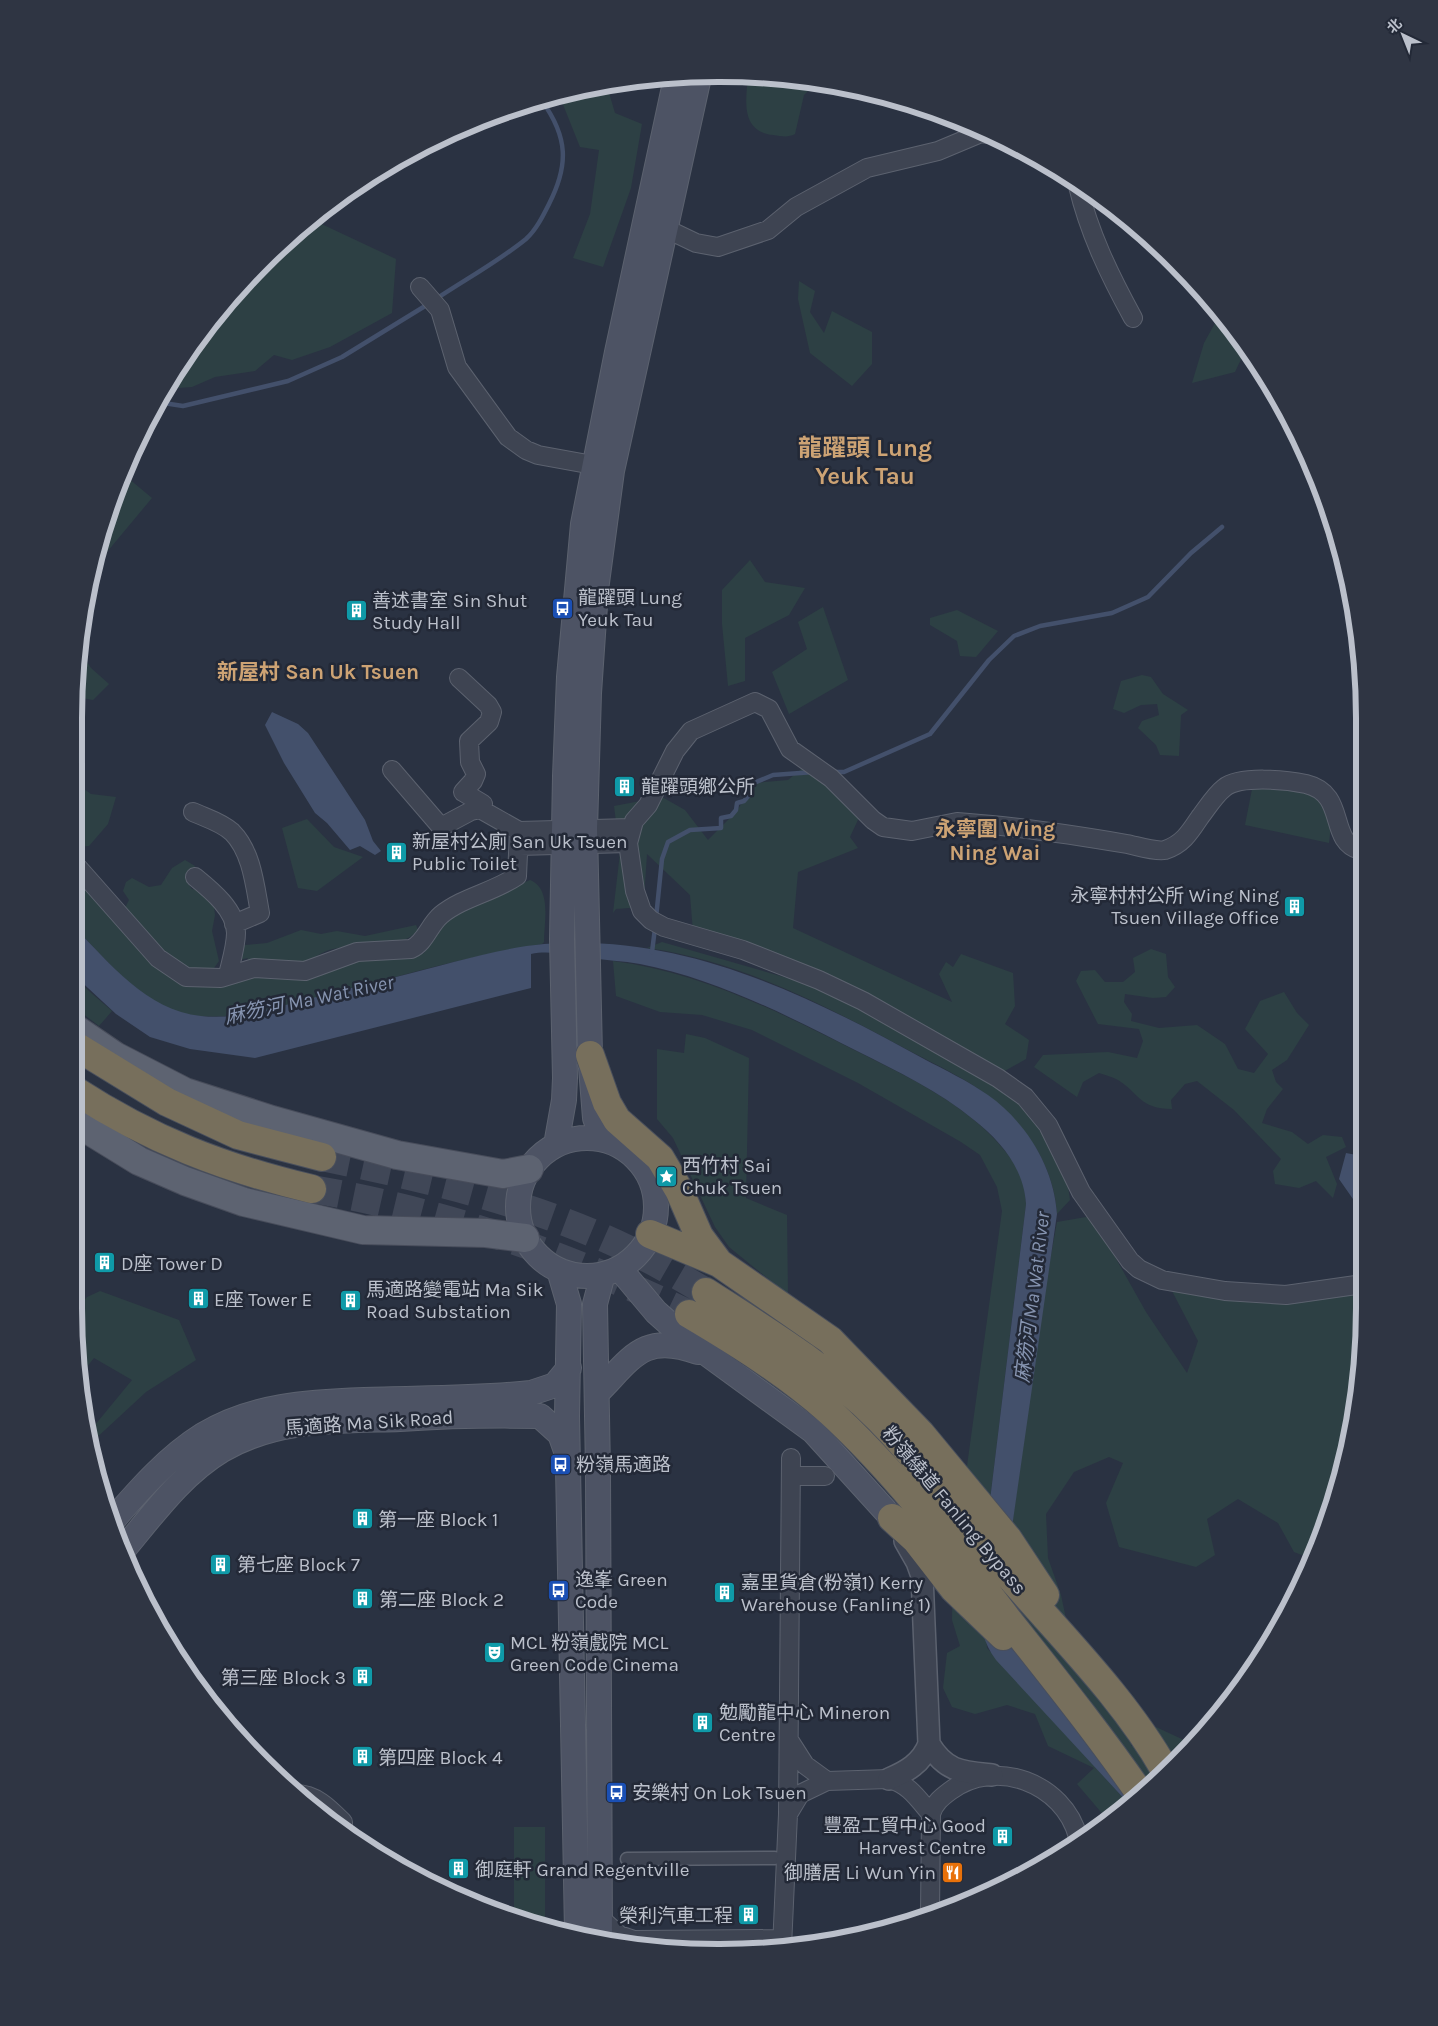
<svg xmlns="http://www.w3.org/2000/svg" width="1438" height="2026" viewBox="0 0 1438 2026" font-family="Karla,'Noto Sans SC',sans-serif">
<rect width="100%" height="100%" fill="#2a3242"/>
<!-- green -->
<path fill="#2d4044" d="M761,75l54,9 -11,11 -9,39c-8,4 -13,2 -22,1 -33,-4 -27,-35 -25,-59z
M607,86l8,27 27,11 -11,64 -28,79 -30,-9 17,-44 9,-64 -19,-3 -20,-50z
M313,220l83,39 -4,54 -62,34 -38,13 -18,-5 -19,16 -40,6 -23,10 -27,2 42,-63 86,-92z
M799,281l16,10 -5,21 14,21 8,-22 40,21v32l-20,22 -42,-33 -12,-54z
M1219,316l25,37 -9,19 -43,11 12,-40z
M122,473l30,25 -55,66 -2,-1z
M750,560l15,22 40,6 -16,27 -44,23v43l-17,5 -6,-62v-34z
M823,607l25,73 -59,34 -17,-42 35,-23 -9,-27z
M957,610l41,21 -22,26 -16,-1 -3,-15 -27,-16v-7z
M80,652l11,16 18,16 -16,16 -17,-3z
M1142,675l9,2 12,17 25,16 -7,5 -2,41 -19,-1 -4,-10 -18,-17 4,-7 17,-6 -2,-11 -16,1 -17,8 -11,-4 8,-28z
M806,765l57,44 -13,28 8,11 -60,24 -5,56 159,74 -13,-28 7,-12 7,5 8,-13 52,19 2,33 -10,18 24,16 -3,19 -32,18 -179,-98 -122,-47 -3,-37 -43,-41 -3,45 12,16 -14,-8 -26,2 -3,4 7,-60 -6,-47 48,-9 23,13 23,30 28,-28 19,-29 33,-3z
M74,782l17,12 25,3 -8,27 -19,22 -15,1z
M1253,784l35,2 35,11 9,20 -3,26 -84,-18z
M307,819l27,28 29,10 -46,34 -19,-3 -16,-60z
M185,860l10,6 -9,15 6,8 9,1 13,17 1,8 -3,16 7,30 -5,7 -9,4 40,-6 3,-8 -13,3 1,-15 31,-3 34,-13 20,4 16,-3 28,5 51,-11 2,5c-19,22 -58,13 -85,19 -11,2 -22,11 -31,17l53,-8h51l18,-5 15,-26 13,-12 78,-35c22,9 14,42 14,62l-2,2c-61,10 -121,26 -181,42 -51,12 -136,43 -186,25 -42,-16 -71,-54 -101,-84v-58l71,68 -1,-9 -19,-20 4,-8 -6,-9 3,-9 6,-4 17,9 12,-2 11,-17z
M662,942l153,44 141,72 60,37 48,63 6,42 -13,14c-3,-47 -29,-86 -65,-115 -22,-19 -56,-34 -82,-48 -83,-44 -168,-90 -263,-103z
M1151,949l15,5 2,23 7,10 -9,10 -13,1 -28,-4 -1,8 8,12 -1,7 28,7 38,-3 28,19 13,25 16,4 14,-19 -23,-25 15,-28 24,-9 13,21 12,12 -22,35 -15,10 4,12 7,7 -16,20 -5,14 30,9 16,12 15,-9 19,2 4,10 -20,10 11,27 -4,14 -17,-17 -17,7 -24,-4 -2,-13 8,-12 -47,-49 -37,-29 -12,3 -14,16 1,9c-32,0 -33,-16 -54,-29 -5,-3 -13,-5 -19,-7l-16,9 -6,15 -43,-30 9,-12 65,-3 29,6 6,-17 -4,-12 -41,-5 -22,-43 5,-10 14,-1 10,12h18l12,-10 -2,-14z
M613,961c85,11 162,49 237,87 60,30 126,59 165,116 8,12 10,26 11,40l-44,362 5,82 141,155 -22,15 -29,-34 17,-16 -46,-22 -13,-32 -28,-9 -32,9 -23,-7 -9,-19 4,-35 13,-7 -8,-26 1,-52 49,-357 -5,-24 -17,-32 -19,-13 -103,-59 -106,-53 -50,-15 -42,-3 -44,-16z
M74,978l38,33 -13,15 -25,-19z
M686,1034l19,4 44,20 -3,140 41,17 1,80 -59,-48 -14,-20 -42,-89 -16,-19v-70l27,4z
M1092,1216l54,96 41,61 11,-32 -26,-50 107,12 71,-12 13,1v57l-21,125 -28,75 -7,8 -13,-5 -16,-29 -40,-24 -31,20 8,36 -19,12 -77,-20 -13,-44 17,-40 -14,-6 -35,15 -28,42 2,44 13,37 12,57 36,18 26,28 -4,48 25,-19 30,14 -25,26 4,3 -13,14 -3,-4 8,-9 -10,8 -87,-95 -59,-80 43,-310 13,-72z
M100,1291l79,29 17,40 -50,32 -54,50 -2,-11 42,-51 -38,-22 -12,15 -8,-61 13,-15z
M514,1827h31v96l-31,-9z"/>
<!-- water -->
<path fill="#43506b" d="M272,712l26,12 10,9 57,87 8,21 8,10 -6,4 -15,-9 -10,4 -23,-27 -12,-10 -31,-50 -19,-38z
M74,927c36,36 72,83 127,89 33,4 68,-7 100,-15 33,-9 66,-17 99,-25 44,-11 99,-28 144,-32 139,-11 262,50 380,115 21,11 44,22 64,36 38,27 66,72 69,119l-56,390 144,188 -17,11 -132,-143c-22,-29 -15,-60 -14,-94l44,-362c-2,-35 -25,-63 -52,-84 -35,-29 -77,-49 -117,-69 -69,-35 -140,-72 -217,-87 -17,-3 -35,-4 -53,-6 -18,-3 -38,-8 -56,-4v34l-276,70 -65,-9 -40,-12 -34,-23 -42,-39z
M1346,1153l16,3v56l-23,-33z"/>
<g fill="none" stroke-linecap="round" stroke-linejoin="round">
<!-- stream -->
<path stroke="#43506b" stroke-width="4.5" d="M436,299c30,-20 63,-38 90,-60 10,-9 17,-23 23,-35 20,-39 19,-67 -7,-103
M157,402l26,4 105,-25 54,-24 88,-54
M831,772h13l86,-38 59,-74 25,-24 26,-10 72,-13 36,-16 43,-44 31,-26
M656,918l6,-59 6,-17 22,-12 31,-2v-10l10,-2 5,-6 1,-7 7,-2 7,-8 -2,-8 24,-10 41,-3
M652,952l3,-24"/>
<!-- motorway-tunnel -->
<path stroke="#404757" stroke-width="28" stroke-dasharray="28 14" stroke-linecap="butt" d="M322,1157c107,22 216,47 314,96 24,11 47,26 70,39
M312,1189c138,24 251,64 377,125"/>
<defs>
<path id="pedestrian" d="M627,1859l148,-1"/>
<path id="minor" d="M1078,186c11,47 32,90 55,132
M666,233l7,-1 23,11 22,4 50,-17 28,-23 71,-39 71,-17 43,-18 7,1
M420,287l20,23 17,57 51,70 18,13 12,5 55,10
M459,678l29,27 4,7 -3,10 -20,19 1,21 6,12 -3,7 -10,11 20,12 -3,5
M392,770l49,57 30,-16 9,-2 39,22 112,-3
M193,812c13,6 28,10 39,20 20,20 23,54 28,81l-26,11
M519,846l109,-3
M1360,850c-33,-9 -12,-56 -54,-66 -19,-4 -66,-9 -82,4 -9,7 -17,20 -24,29 -10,15 -17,27 -35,33 -10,2 -28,-4 -38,-6 -53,-9 -105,-17 -158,-21l-12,-1 -45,9 -29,-4 -10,-7 -42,-42 -41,-29 -21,-40 -14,-7 -64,29 -16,20 -27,54 -14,16 -6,22 7,48 7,20 9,9 13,7 79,23 76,30 44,21 135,77 27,19 23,28 33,67 49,69 9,8 23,11 63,11 61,4 77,-11
M74,863l84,95 28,19 35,1 33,-10 51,3 52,-19 54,-3c14,-6 18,-24 30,-34 22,-18 53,-23 76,-39l2,-45
M195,877c16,13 41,33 41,56 0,13 -5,29 -8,42
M791,1476h34
M789,1740l16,25 22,16
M296,1794c20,0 34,15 47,28v6
M788,1814l12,-20 27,-13 62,-2c20,5 29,20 42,35
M930,1914l1,-100c3,-11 11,-17 19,-23 45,-34 114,-8 128,46
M598,1916l21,19 15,5 148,-1
M782,1947l6,-133 3,-356"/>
<path id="tertiary" d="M929,1744c17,28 33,28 63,31
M889,1779c17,-7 33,-16 40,-35l-7,-168 -5,-14 -12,-21"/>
<path id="secondary" d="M518 1207a69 69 0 1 1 138 0a69 69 0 1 1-138 0Z
M603,1139l-8,-21 -5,-63 -5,-226 4,-136 7,-103 16,-119 87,-394
M556,1145l8,-45 1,-22 -3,-139 3,-163 4,-99 14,-153 34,-172 59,-274
M619,1268l37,44 28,25 129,94 79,87
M559,1270l10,34 -2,112 10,515
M597,1393c35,-35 46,-61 101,-41
M113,1520c27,-31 55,-63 90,-85 49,-30 106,-33 161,-35 55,-2 112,-1 167,-7l24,-8 14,-17
M124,1549c30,-36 58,-75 98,-99 55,-32 117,-29 178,-31 46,-3 93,-4 140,-3l20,18 6,17
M600,1937l-2,-465 -3,-168 8,-30"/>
<path id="primary" d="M74,1028l41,28 70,36 87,28 125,35 106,19 26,-5
M74,1121l65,40 46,20 59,21 119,28 123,3 39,5"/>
<path id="motorway" d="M74,1045l93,57 71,33 84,22
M590,1055l17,48 10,17 43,38 19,32 20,46 20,27
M74,1090c77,50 149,78 238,99
M650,1234l69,29 111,77 91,94 87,105 37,56
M706,1292c59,38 123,77 173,127 51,52 92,114 140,168 51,58 108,116 146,183
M689,1314c49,29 97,59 140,97 68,62 123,136 179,209 45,57 91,114 133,175
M892,1518l24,22 38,49 49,47"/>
</defs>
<!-- pedestrian casing -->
<use href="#pedestrian" stroke="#5c626f" stroke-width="15"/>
<!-- minor casing -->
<use href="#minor" stroke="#5c626f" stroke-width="20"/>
<!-- tertiary casing -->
<use href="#tertiary" stroke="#5c626f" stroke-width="24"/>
<!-- secondary casing -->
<use href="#secondary" stroke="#5c626f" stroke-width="26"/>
<!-- primary casing -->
<use href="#primary" stroke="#484d5b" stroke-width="30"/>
<!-- motorway casing -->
<use href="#motorway" stroke="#494f5c" stroke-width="30"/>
<!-- pedestrian -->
<use href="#pedestrian" stroke="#3e4452" stroke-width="12"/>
<!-- minor -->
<use href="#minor" stroke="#3e4452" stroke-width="18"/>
<!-- tertiary -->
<use href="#tertiary" stroke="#3e4452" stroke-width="21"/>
<!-- secondary -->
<use href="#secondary" stroke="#4d5364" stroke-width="24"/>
<!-- primary -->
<use href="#primary" stroke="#5d6371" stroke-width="28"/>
<!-- motorway -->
<use href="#motorway" stroke="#776f5c" stroke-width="28"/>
</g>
<!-- icons -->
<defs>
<symbol id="bus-square" viewBox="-11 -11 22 22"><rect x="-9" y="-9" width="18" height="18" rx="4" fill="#1a4fb4" stroke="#232937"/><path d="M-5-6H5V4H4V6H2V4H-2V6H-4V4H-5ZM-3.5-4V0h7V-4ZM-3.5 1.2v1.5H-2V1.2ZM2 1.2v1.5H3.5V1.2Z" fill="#fff"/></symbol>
<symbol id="building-square" viewBox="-11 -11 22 22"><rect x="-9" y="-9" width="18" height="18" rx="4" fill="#0f9aa8" stroke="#232937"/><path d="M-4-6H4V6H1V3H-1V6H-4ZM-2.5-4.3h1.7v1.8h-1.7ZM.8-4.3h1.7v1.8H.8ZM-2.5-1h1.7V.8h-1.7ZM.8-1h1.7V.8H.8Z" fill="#fff"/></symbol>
<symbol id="sight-square" viewBox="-11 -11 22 22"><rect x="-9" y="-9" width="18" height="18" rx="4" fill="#0f9aa8" stroke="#232937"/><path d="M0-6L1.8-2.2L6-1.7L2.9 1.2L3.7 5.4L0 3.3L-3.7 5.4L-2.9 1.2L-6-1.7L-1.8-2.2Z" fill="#fff"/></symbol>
<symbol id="theatre-square" viewBox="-11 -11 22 22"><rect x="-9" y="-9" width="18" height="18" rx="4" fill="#0f9aa8" stroke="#232937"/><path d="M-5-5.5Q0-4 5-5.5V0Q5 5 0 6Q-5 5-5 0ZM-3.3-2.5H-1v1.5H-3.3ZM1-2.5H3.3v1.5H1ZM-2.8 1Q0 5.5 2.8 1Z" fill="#fff"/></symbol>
<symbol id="restaurant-square" viewBox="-11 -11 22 22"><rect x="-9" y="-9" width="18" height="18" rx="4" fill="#e8710a" stroke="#232937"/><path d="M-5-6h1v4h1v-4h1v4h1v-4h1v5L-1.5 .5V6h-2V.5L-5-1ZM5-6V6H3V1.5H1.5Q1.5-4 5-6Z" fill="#fff"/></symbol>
</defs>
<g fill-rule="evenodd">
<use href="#bus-square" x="550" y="596" width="25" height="25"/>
<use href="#building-square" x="344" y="598" width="25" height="25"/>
<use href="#building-square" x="612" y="774" width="25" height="25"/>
<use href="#building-square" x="384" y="840" width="25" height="25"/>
<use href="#building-square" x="1282" y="894" width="25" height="25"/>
<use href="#sight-square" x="654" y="1164" width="25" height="25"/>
<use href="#building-square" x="92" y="1250" width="25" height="25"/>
<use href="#building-square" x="186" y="1286" width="25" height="25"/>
<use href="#building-square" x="338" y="1288" width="25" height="25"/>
<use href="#bus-square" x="548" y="1452" width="25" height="25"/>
<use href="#building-square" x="350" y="1506" width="25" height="25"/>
<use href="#building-square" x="208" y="1552" width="25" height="25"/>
<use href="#bus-square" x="546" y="1578" width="25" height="25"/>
<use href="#building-square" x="712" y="1580" width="25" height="25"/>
<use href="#building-square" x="350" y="1586" width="25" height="25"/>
<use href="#theatre-square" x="482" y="1640" width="25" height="25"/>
<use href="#building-square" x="350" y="1664" width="25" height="25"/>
<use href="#building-square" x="690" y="1710" width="25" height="25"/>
<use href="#building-square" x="350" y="1744" width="25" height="25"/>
<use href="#bus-square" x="604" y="1780" width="25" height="25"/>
<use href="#building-square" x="990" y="1824" width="25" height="25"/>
<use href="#building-square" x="446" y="1856" width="25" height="25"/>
<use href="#restaurant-square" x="940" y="1860" width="25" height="25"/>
<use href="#building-square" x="736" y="1902" width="25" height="25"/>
</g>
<g text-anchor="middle" stroke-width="5" stroke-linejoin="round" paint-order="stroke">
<!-- poi labels -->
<g font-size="19" fill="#bbc0cb" stroke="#232937" text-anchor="start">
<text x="578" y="604">龍躍頭 Lung<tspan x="578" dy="22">Yeuk Tau</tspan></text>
<text x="372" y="607">善述書室 Sin Shut<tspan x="372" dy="22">Study Hall</tspan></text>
<text x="641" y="793">龍躍頭鄉公所</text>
<text x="412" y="848">新屋村公廁 San Uk Tsuen<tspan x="412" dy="22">Public Toilet</tspan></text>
<text x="1279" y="902" text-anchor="end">永寧村村公所 Wing Ning<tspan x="1279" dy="22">Tsuen Village Office</tspan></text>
<text x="682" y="1172">西竹村 Sai<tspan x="682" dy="22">Chuk Tsuen</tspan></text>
<text x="121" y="1270">D座 Tower D</text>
<text x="366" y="1296">馬適路變電站 Ma Sik<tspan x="366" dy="22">Road Substation</tspan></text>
<text x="214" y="1306">E座 Tower E</text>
<text x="576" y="1471">粉嶺馬適路</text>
<text x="378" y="1526">第一座 Block 1</text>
<text x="237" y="1571">第七座 Block 7</text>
<text x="575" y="1586">逸峯 Green<tspan x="575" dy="22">Code</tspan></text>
<text x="741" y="1589">嘉里貨倉(粉嶺1) Kerry<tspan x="741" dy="22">Warehouse (Fanling 1)</tspan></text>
<text x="379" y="1606">第二座 Block 2</text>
<text x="510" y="1649">MCL 粉嶺戲院 MCL<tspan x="510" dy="22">Green Code Cinema</tspan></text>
<text x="346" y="1684" text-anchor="end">第三座 Block 3</text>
<text x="719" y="1719">勉勵龍中心 Mineron<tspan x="719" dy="22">Centre</tspan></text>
<text x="378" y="1764">第四座 Block 4</text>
<text x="632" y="1799">安樂村 On Lok Tsuen</text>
<text x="986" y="1832" text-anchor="end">豐盈工貿中心 Good<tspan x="986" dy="22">Harvest Centre</tspan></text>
<text x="475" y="1876">御庭軒 Grand Regentville</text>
<text x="936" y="1879" text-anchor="end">御膳居 Li Wun Yin</text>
<text x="733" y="1922" text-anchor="end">榮利汽車工程</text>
</g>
<!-- street labels -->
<g font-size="19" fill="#bbc0cb" stroke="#232937">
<text transform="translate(369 1422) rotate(-4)" y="7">馬適路 Ma Sik Road</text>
<text transform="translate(955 1510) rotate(50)" y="7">粉嶺繞道 Fanling Bypass</text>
</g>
<!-- water labels -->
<g font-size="20" font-style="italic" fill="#8694b0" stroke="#232937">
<text transform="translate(309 999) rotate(-12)" y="7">麻笏河 Ma Wat River</text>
<text transform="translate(1032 1297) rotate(-83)" y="7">麻笏河 Ma Wat River</text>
</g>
<!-- quarter labels -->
<g font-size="21" font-weight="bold" fill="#cda374" stroke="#232937">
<text x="318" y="679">新屋村 San Uk Tsuen</text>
<text x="995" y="836">永寧圍 Wing<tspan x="995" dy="24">Ning Wai</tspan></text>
</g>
<!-- district labels -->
<g font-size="24" font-weight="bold" fill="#cda374" stroke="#232937">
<text x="865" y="456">龍躍頭 Lung<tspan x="865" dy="28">Yeuk Tau</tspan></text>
</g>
</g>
<!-- crop -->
<path d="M0 0H1438V2026H0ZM718 82H720A636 636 0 0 1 1356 718V1308A636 636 0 0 1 720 1944H718A636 636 0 0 1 82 1308V718A636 636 0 0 1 718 82Z" fill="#2f3543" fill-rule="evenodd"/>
<path fill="none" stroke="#bbc0cb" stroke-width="6" d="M718 82H720A636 636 0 0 1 1356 718V1308A636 636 0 0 1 720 1944H718A636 636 0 0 1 82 1308V718A636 636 0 0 1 718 82Z"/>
<!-- north arrow -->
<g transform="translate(1403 35) rotate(317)" stroke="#232937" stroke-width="4" paint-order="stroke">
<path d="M0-4L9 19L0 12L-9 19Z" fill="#bbc0cb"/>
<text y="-8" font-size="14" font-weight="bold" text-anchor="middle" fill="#bbc0cb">北</text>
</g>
</svg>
